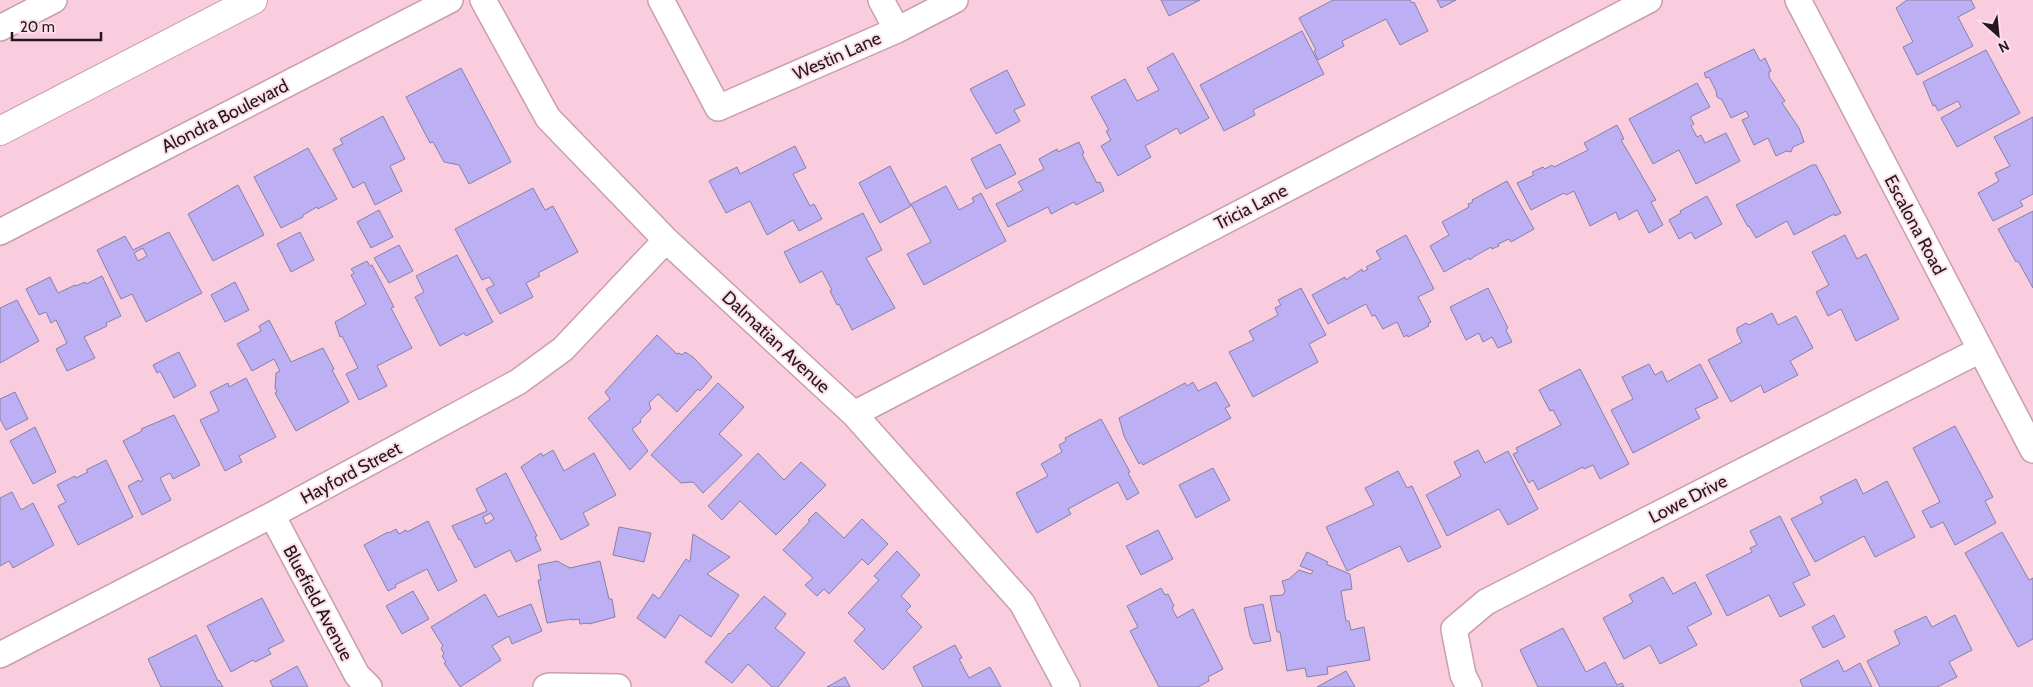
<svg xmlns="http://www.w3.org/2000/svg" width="2033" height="687" viewBox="0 0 2033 687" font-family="Cabin,sans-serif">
<rect width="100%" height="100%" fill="#f9ccde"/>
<!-- building -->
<path fill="#bcaff3" stroke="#8781a6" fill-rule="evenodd" d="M1161,0h39l-31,16z
M1333,0h77l2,3 2,-1 14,29 -28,14 -14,-26 -44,22 2,5 -26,14 -4,-9 2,-1 -17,-32z
M1437,0h19l-15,8z
M1907,0h64l4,8 -17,9 15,29 -56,29 -14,-28 10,-5 -17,-34z
M1302,31l22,43 -71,36 2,5 -31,16 -24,-46z
M1754,49l6,12 5,-3 6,13 -2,1v5l16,24 -3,2 17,25 5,14 -11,5 -2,5 -5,-1 -10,5 -8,-18 -14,7 -12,-25 7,-3 -3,-6 -15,7 -9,-18 -5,-3 -1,-6 -7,-14 -3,1 -2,-5z
M1986,50l34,63 -63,34 -16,-29 20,-11 -3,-6 -20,10 -3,-6 -2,1 -10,-24z
M1173,53l36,65 -29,16 -3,-6 -32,18 6,11 -33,19 -17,-30 10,-6 -5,-9 3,-1 -18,-33 34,-18 12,22 22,-11 -12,-22z
M461,68l50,94 -42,22 -10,-19 -15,-3 -11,-20 -3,1 -24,-46z
M1007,70l18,35 -11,5 6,11 -24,13 -26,-45z
M1697,83l13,24 -20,10 4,7 -3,2 6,11 4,-2 4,8 21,-10 14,28 -44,23 -17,-34 -26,14 -24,-45z
M383,116l22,43 -15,7 12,25 -27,14 -11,-23 -11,6 -20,-39 10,-5 -3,-5z
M2033,117v77l-13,7 3,5 -30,15 -15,-28 21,-12 -4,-8 15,-7 -16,-29z
M1617,125l7,14 -3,1 35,60 -5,2 12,23 -14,8 -12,-23 -18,10 -3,-8 -26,14 -16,-35 -8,4 -2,-2 -33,17 -14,-27 17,-8 -2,-3 11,-5 2,2 7,-4 2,2 34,-17 -4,-7z
M1079,142l5,11 -2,1 15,29 3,-1 4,9 -28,14 -2,-3 -23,12 -3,-7 -40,20 -12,-23 27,-14 -5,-8 26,-13 -5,-10 18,-10 1,3z
M1000,144l16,30 -30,15 -15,-30z
M795,146l11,22 -13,6 17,32 4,-2 8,15 -23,12 -6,-11 -26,15 -17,-34 -24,12 -17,-32 28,-14 3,7z
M308,148l29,51 -19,10 -1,-2 -14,8v2l-22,11 -27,-51z
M1812,165h4l25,48 -6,3 -1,-2 -40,21 -7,-14 -31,17 -7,-12 -1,1 -12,-22z
M890,166l21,40 -31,17 -21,-40z
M1507,181l27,48 -23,13 -2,-3 -11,5 1,2 -7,3 -1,-2 -16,9 -5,4 -1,-2 -25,14 -14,-26 19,-11 -7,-13 27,-15 -1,-3 5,-2 -1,-2z
M238,185l26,50 -51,26 -25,-47z
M946,186l13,24 15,-8 -2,-4 9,-5 25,48 -82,44 -17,-31 24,-12 -20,-38z
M533,188l12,22 8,-4 25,46 -40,21 2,3 -14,7 7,14 -33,17 -14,-25 8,-4 -5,-8 -7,3 -27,-51z
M1707,196l15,28 -27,15 -4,-7 -12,7 -10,-19 12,-7 -1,-2z
M379,210l14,27 -22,11 -14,-26z
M2033,211v77l-15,-27 -2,1 -18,-33z
M863,213l19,37 -16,8 29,50 -43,22 -13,-26 -2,1 -7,-14 2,-1 -10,-19 -22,12 -16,-31z
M169,232l33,61 -56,29 -14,-28 -11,5 -24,-49 28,-14 8,14zM143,248l4,8 -9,5 -4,-8z
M300,232l14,28 -23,12 -14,-28z
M1406,235l28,54 -16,8 13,25 -3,1 1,3 -21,11 -1,-2 -3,2 -7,-15 -14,7 -8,-14 -3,1 -6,-12 -38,20 -16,-29 33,-18 1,3 16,-11 1,3 5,-3 -2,-2 15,-8 -5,-8z
M1845,235l12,24 9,-5 33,65 -43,22 -15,-32 -13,7 -12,-24 13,-7 -17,-33z
M399,245l14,26 -24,12 -15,-25z
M457,255l36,67 -27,14 -2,-3 -24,13 -25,-49 9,-5 -8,-16z
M367,261l3,5 2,-1 22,42 -3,1 21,40 -35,18 10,20 -28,14 -13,-26 12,-6 -16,-32 -2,1 -5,-15 31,-18 -15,-29 3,-2 -3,-4z
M102,276l19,40 -15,7 1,3 -23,11 11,21 -28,13 -11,-22 11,-6 -11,-23 -5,3 -5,-11 -7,3 -13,-26 24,-12 8,16 17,-8 1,1 9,-4 1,2z
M235,282l14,28 -24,12 -14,-27z
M1301,288l25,47 -17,9 9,18 -65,35 -24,-45 25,-12 -5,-9 29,-16 -3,-7 6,-3 -3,-5z
M1488,288l20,40 -2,2 6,12 -14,6 -6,-11 -9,5 -4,-9 -13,7 -16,-33z
M17,300l22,41 -39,22v-55z
M1772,313l6,12 18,-9 17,32 -23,13 8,14 -34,18 -3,-8 -30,17 -23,-42 34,-18 -5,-10v-4l9,-5 3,2z
M269,320l22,42 32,-14 11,21 -2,1 17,32 -53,29 -21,-38 2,-1 -2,-4 1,-15 4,-2 -6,-12 -22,12 -15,-27 24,-13 -2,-5z
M657,335l20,19 2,-1 3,2 3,-3 8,5 19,20 -12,14 -2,-2 -21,23 -19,-18 -9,9 2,6 -11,11 1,2 -9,7 16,22 -18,19 -42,-52 22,-19 -5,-7z
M179,352l17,34 -22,12 -14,-27 -3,2 -4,-8z
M1649,364l6,11 7,-4 5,11 33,-18 18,34 -23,11 5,9 -67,35 -22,-43 22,-11 -11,-22z
M1580,369l49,95 -29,15 -7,-14 -9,4 -1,-2 -45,23 -5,-10 -4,3 -16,-29 5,-2 -2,-4 45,-23 -8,-15 -3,1 -11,-21z
M246,378l30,59 -37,19 3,6 -17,9 -25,-51 19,-9 -9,-19 18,-9 1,4z
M1193,382l5,9 18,-9 14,24 -5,2 6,10 -88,47 -2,-3 -2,2 -15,-28 -5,-18 66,-35 2,3z
M718,383l26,24 -25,27 23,21 -39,38 -10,-11 -12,1 -30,-28z
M15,392l13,27 -22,11 -6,-11v-20z
M174,415l26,50 -27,14 -3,-6 -10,5 11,22 -29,15 -14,-29 11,-6 1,2 3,-2 -20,-39 19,-10 -1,-2z
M1101,419l29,53 -2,1 11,20 -12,7 -9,-18 -50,27 3,5 -34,19 -21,-40 32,-17 -7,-12 21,-12 -3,-7 7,-4 -1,-3z
M1955,426l38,71 -8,4 11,22 -41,22 -12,-23 -12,6 -9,-17 18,-9 -27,-54z
M35,427l21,45 -23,12 -23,-43z
M553,450l11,21 30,-18 22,42 -33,18 6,12 -28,15 -40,-73 20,-14 2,3z
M1478,450l7,13 23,-12 30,58 -30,16 -9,-16 -52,27 -21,-41 35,-19 -7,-14z
M758,453l26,27 17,-18 25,23 -50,50 -36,-34 -18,19 -14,-14z
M106,460l27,57 -55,28 -20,-39 8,-4 -9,-17 18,-9 1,2 12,-6 -2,-2z
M1213,468l17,32 -34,18 -17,-33z
M1398,471l9,17 5,-2 29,61 -33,15 -8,-16 -53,25 -21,-44 48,-22 -9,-17z
M506,473l31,63 -2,1 6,13 -25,12 -6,-12 -35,18 -15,-29 -1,1 -7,-14 35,-15 -11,-22zM491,513l3,6 -8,5 -3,-7z
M1856,479l7,15 24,-13 28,56 -40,20 -11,-21 -49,26 -24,-43 32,-16 -3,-6z
M12,492l9,18 12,-7 21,42 -41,23 -4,-7 -9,5v-68z
M816,512l28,26 18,-19 26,25 -20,21 -6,-6 -33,35 -5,-5 -7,7 -12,-11 8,-7 -30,-28 27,-29 -2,-1z
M1780,516l30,59 -17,8 12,22 -25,12 -11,-22 -42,21 -21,-41 46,-23 -2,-4 7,-3 -7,-14z
M428,521l29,60 -19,10 -11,-22 -32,16 1,2 -8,4 -24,-46 24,-13 1,1 7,-4 3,5 7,-4 1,2z
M619,527l32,6 -7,29 -31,-7z
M1158,530l15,29 -32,16 -15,-29z
M2002,532l27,48 4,-2v61l-15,8 -53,-94z
M693,534l37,23 -23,17 32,21 -28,42 -31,-22 -15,23 -28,-20 16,-24 6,5 27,-40 4,3z
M897,551l23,24 -19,21 10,10 -5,5 16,16 -39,43 -29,-29 11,-12 -17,-16 31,-33 -5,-4z
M1307,552l21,10 -2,2 24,10 2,15 -11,2 5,30h3l2,9 13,-3 6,33 -43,7 1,7 -21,3 -2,-9 -18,3 -7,-39h-3l-7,-36 13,-1 2,-4 -3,-10 7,-2 10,-9 12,4 2,-3 -13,-5z
M557,561l13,7 30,-7 9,38h3l3,18 -26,7v-1l-9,1 -1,-5 -7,1v-1l-25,4 -9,-43h3l-3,-15z
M1663,577l10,17 22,-12 17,32 -25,13 10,18 -37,19 -10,-19 -26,14 -21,-41 30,-16 -4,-7z
M1161,588l4,7 3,-1 6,12 -2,2 5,10 16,-9 30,60 -15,8 1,4 -11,6h-39l-29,-56 8,-4 -11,-21z
M413,591l16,28 -27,15 -16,-28z
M485,594l13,23 33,-13 11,27 -30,13 -3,-8 -17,10 9,14 -41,27 -16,-24 2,-1 -4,-6 2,-2 -3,-6 2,-2 -12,-19z
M764,596l22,18 -11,14 30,25 -27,34h-6l-24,-23 -16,19 -27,-21 24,-29 1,1z
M262,598l22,43 -16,8 3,5 -16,8 -2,-2 -22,12 -24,-46z
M1263,604l8,37 -17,3 -4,-8 -6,-28z
M1834,615l11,22 -22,11 -11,-21z
M1955,615l17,35 -23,12 8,15 -20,10h-57l-13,-26 33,-17 -6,-13 32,-15 6,11z
M1563,628l23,44 19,-10 12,23 5,-2 2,4h-86l-18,-37z
M196,635l22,46 1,-1 4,7h-62l-13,-28z
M955,645l7,13 -3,1 10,19 21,-11 11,20h-78l-10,-20z
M1838,660l6,12 16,-9 12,24h-69l-3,-7z
M297,666l11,21h-35l-3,-6z
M1346,671l9,16h-38z
M845,677l5,10h-23z"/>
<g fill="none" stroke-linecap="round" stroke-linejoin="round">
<defs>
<path id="street" d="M483,0l65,118 118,122 188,174 168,189 45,84
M661,0l57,108 179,-78 58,-30
M881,0l16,30
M1798,0l235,450
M0,28l54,-28
M0,232l450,-232
M854,414l795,-414
M272,515l85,160 12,12
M0,655l272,-140 246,-133 45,-33 103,-109
M546,687l3,-1 69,1
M1469,687l-6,-12 -9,-46 32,-27 494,-252"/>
<path id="secondary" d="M0,131l253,-131"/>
</defs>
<!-- street casing -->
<use href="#street" stroke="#c99eaf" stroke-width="28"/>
<!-- secondary casing -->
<use href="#secondary" stroke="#c99eaf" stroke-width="30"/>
<!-- street -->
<use href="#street" stroke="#fff" stroke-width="25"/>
<!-- secondary -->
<use href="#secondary" stroke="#fff" stroke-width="28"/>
</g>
<g text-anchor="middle" stroke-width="4" stroke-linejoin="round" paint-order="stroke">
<!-- street labels -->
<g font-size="18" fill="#26161d" stroke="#fbdfea">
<text transform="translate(837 56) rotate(-24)" y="6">Westin Lane</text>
<text transform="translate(225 116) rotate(-27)" y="6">Alondra Boulevard</text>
<text transform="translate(1251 207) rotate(-27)" y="6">Tricia Lane</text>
<text transform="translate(1915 225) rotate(62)" y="6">Escalona Road</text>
<text transform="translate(776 342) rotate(43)" y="6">Dalmatian Avenue</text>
<text transform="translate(351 473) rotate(-28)" y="6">Hayford Street</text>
<text transform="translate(1688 499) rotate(-27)" y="6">Lowe Drive</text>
<text transform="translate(318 603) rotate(62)" y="6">Bluefield Avenue</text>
</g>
</g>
<!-- north arrow -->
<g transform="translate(1998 35) rotate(153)" stroke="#fbdfea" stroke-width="4" paint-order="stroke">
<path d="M0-4L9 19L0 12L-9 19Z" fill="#26161d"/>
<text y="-8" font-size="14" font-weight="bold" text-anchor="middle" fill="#26161d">N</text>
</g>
<!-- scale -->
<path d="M12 32v8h89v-8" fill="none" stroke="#26161d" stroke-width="2.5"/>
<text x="20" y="32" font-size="15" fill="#26161d" stroke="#fbdfea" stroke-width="4" paint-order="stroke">20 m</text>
</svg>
